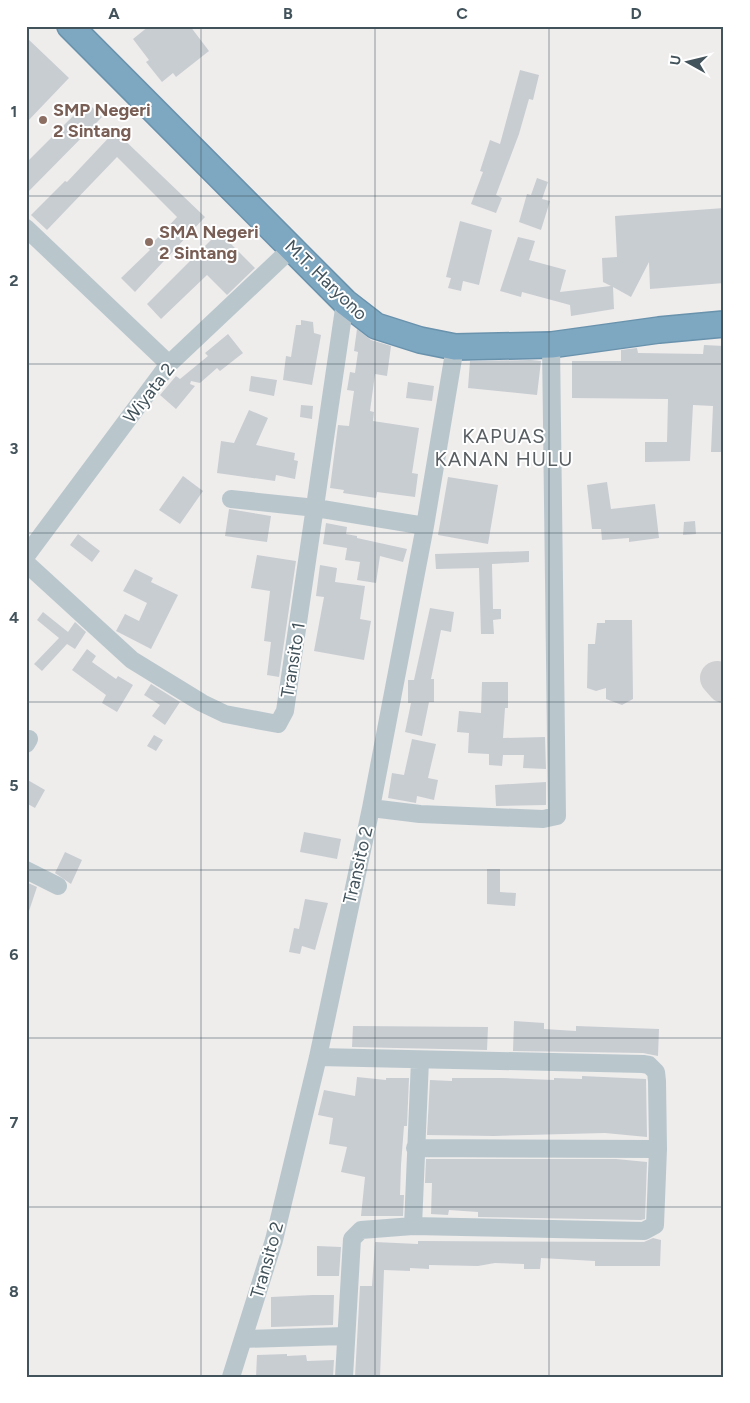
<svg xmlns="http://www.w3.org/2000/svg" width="750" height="1403" viewBox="0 0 750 1403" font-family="Figtree,sans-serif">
<rect width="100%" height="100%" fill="#efecec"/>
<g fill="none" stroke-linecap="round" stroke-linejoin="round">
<!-- taxiway -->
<path stroke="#ced0d2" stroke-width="34" d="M717,678l7,8"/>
</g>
<!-- building -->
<path fill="#c8cdd2" d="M149,26h41l19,25 -33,26 -3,-4 -11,9 -16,-20 3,-2 -16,-21z
M26,37l43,41 -43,45z
M520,70l19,5 -6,25 -4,-1 -10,35 -23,61 6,3 -6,15 -25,-9 12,-32 -3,-1 10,-31 10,4z
M87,102l15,15 -76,77v-31z
M115,131l90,86 -70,75 -14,-14 29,-28 -2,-2 29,-31 -60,-60 -70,73 -16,-15 34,-34 2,1z
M537,178l11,4 -6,17 8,2 -9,29 -22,-8 8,-28 4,1z
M724,208v75l-74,6 -1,-27 -18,35 -18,-10 1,22 -43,7 -1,-11 -48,-13 -1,5 -21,-6 18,-54 17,4 -6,19 37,10 -6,22 51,-6 -8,-4 -1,-24 15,-1 -2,-41z
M460,221l32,9 -13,55 -16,-4 -2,10 -13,-3 3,-10 -5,-1z
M219,232l36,36 -28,27 -20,-20 -46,44 -14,-15z
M301,320l12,2 1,11 7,2 -9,50 -29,-5 3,-24 5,1 5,-32h5z
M357,329l14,11 20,6 -4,30 -12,-2 -5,37 4,1 -1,9 46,7 -7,45 6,1 -3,23 -38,-5 -1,6 -33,-5 1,-3 -14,-2 8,-63 11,1 5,-35 -7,-1 3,-18 5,1 3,-21 -4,-1z
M228,334l15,19 -23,18 -3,-3 -17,15 -9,-2 -1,3 5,2 -19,23 -16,-14 16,-19 4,3 28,-23 -3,-3z
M704,345l20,1v106h-13l2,-46 -20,-1 -3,56 -45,1v-20h22l1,-43 -96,-1v-37h49v-11l16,-2 1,5 65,1z
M531,360l10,1 -4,34 -69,-7 2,-27z
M251,376l26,4 -3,16 -25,-5z
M408,382l26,4 -2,15 -26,-3z
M301,405l12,1 -1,13 -12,-2z
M249,410l19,8 -12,27 39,8 -1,7 4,1 -3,18 -19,-4 -1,6 -58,-8 4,-32 13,2z
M183,476l20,15 -23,33 -21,-14z
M448,477l50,8 -10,59 -50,-9z
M607,482l4,27 44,-5 4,34 -30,4v-4l-27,2 -1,-11h-9l-5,-44z
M229,509l42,7 -4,26 -42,-6z
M695,521l1,13 -13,1 1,-13z
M326,523l21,4 -1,7 11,2v2l50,11 -4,13 -23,-6 -4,27 -19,-3 3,-18 -15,-2 2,-12 -24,-4z
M78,534l22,17 -8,11 -22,-17z
M529,551v11l-37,2 1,45h8v10l-8,1 1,14h-13l-2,-66 -43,1 -1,-15z
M257,555l39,6 -17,116 -12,-2 4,-33 -7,-1 6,-50 -19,-3z
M320,565l17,3 -2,14 30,4 -5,33 11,2 -7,39 -50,-9 10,-54 -8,-1z
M135,569l18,9 -2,4 27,13 -27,54 -35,-18 9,-17 14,7 8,-18 -24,-12z
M430,608l24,4 -3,20 -10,-2 -10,49h3v23h-5l-7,34 -17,-4 6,-29h-3v-23h6z
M43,612l25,20 7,-10 11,10 -11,17 -8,-5 -25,27 -8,-7 25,-26 -22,-18z
M605,620h27l1,79 -11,6 -16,-6v-11l-10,3 -9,-3 1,-44h7l2,-21h8z
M87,649l9,7 -4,6 24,17 2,-3 15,9 -16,27 -15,-9 4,-8 -34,-25z
M482,682h26v26h-3l-2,30 42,-1 1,32 -23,-1 1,-13h-21l-1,11 -13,-1v-11l-21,-1 1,-20 -12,-1 2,-21 22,2z
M151,684l29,18 -15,23 -13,-9 8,-11 -16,-10z
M154,735l9,5 -7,11 -9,-5z
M412,739l24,5 -8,34 10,2 -4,20 -17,-4 -1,7 -28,-5 4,-25 12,2z
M26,779l19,11 -10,18 -9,-5z
M546,782v23l-50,1 -1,-21z
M304,832l37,7 -4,20 -37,-7z
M65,852l17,8 -11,24 -16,-11z
M487,869h13v23l16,1 -1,13 -28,-2z
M26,882l11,5 -9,27 -2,-1z
M305,899l23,4 -13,47 -13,-4 -2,8 -11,-2 5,-24 5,1z
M514,1021l30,2v6l32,2v-5l83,3 -1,27 -15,-3 -130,-2z
M353,1026l135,1 -1,23 -135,-3z
M582,1076l64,3 1,58 -42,-4 -111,3 -67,-1 3,-55 22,1v-3h50l52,2v-2l28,1z
M357,1077l29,3v-2h23l-2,48h-3l-3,39 -1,30h4l-1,21h-42l4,-39 -24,-5 6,-25 -18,-3 4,-26 -15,-3 6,-25 31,6z
M426,1159h190l31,3 -2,57 -4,1 -163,-3v-5l-29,-2 -1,5 -17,-1 1,-31h-7z
M653,1238l8,2 -1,26h-65v-5l-54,-3 -1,11h-16v-5l-29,-1 -17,3 -49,-1v4l-19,-1v3l-26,-1 -4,107h-25l5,-91h12l3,-44 43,2v-3l226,1z
M317,1246l24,1 -2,29h-22z
M313,1295h21l-1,30 -62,2v-30z
M287,1354v2l19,-1 1,6 27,-1 -1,17h-77l1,-22z"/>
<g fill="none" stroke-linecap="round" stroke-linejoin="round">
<defs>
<path id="highway" d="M70,26l275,276 31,24 44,14 35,7 96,-2 108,-15 65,-6"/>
</defs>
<!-- highway casing -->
<use href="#highway" stroke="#6992ad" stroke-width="28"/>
<!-- minor -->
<path stroke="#b9c7cd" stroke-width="18" d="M26,228l143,136
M231,499l85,9 109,18
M26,556l143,-192 123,-116
M26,563l106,97 70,43 23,11 53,10 7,-13 60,-409
M26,744l3,-5
M371,808l49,6 123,5 14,-3 -6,-471
M26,870l32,16
M318,1057l325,7 6,1 7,7 1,9 1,68 -3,76 -11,6 -231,-5 -52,4 -9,9 -8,138
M415,1148l243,1
M413,1226l7,-166
M243,1339l102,-3
M231,1377l43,-137 44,-183 53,-249 54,-282 30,-179"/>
<!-- highway -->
<use href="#highway" stroke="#7ea7c1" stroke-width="25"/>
</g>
<!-- grid -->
<path fill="none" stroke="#43535b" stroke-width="1" stroke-opacity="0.55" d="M201,26v1351M375,26v1351M549,26v1351M26,196h698M26,364h698M26,533h698M26,702h698M26,870h698M26,1038h698M26,1207h698"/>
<!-- markers -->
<g fill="#8d6e63" stroke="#fff" stroke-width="2">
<circle cx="43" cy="120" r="5"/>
<circle cx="149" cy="242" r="5"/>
</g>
<g text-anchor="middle" stroke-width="4" stroke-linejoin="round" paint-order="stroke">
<!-- education labels -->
<g font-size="18" font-weight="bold" fill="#785e54" stroke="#fff" text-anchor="start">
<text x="53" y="116">SMP Negeri<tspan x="53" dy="21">2 Sintang</tspan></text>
<text x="159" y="238">SMA Negeri<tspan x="159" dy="21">2 Sintang</tspan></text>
</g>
<!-- street labels -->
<g font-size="18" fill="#43535b" stroke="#fff">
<text transform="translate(326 280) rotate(44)" y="6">M.T. Haryono</text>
<text transform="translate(149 393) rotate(-52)" y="6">Wiyata 2</text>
<text transform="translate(293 660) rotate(-81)" y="6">Transito 1</text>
<text transform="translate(358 865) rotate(-77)" y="6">Transito 2</text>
<text transform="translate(267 1260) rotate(-74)" y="6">Transito 2</text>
</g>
<!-- quarter labels -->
<g font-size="20" letter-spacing="1" fill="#585e62" stroke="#fff">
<text x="504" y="443">KAPUAS<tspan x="504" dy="23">KANAN HULU</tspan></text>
</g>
</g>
<!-- border -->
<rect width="750" height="1403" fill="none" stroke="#ffffff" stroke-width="55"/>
<!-- north arrow -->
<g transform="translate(688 62) rotate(278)" stroke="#ffffff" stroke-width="4" paint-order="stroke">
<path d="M0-4L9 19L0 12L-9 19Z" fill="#43535b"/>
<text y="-8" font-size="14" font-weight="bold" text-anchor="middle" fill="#43535b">U</text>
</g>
<rect x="28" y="28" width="694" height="1348" fill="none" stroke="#43535b" stroke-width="2"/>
<g font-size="16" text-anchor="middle" font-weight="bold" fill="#43535b">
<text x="114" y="19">A</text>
<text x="288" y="19">B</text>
<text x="462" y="19">C</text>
<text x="636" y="19">D</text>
<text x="14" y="117">1</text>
<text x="14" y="286">2</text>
<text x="14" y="454">3</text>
<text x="14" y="623">4</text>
<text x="14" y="791">5</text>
<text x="14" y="960">6</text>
<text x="14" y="1128">7</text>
<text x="14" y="1297">8</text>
</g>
</svg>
